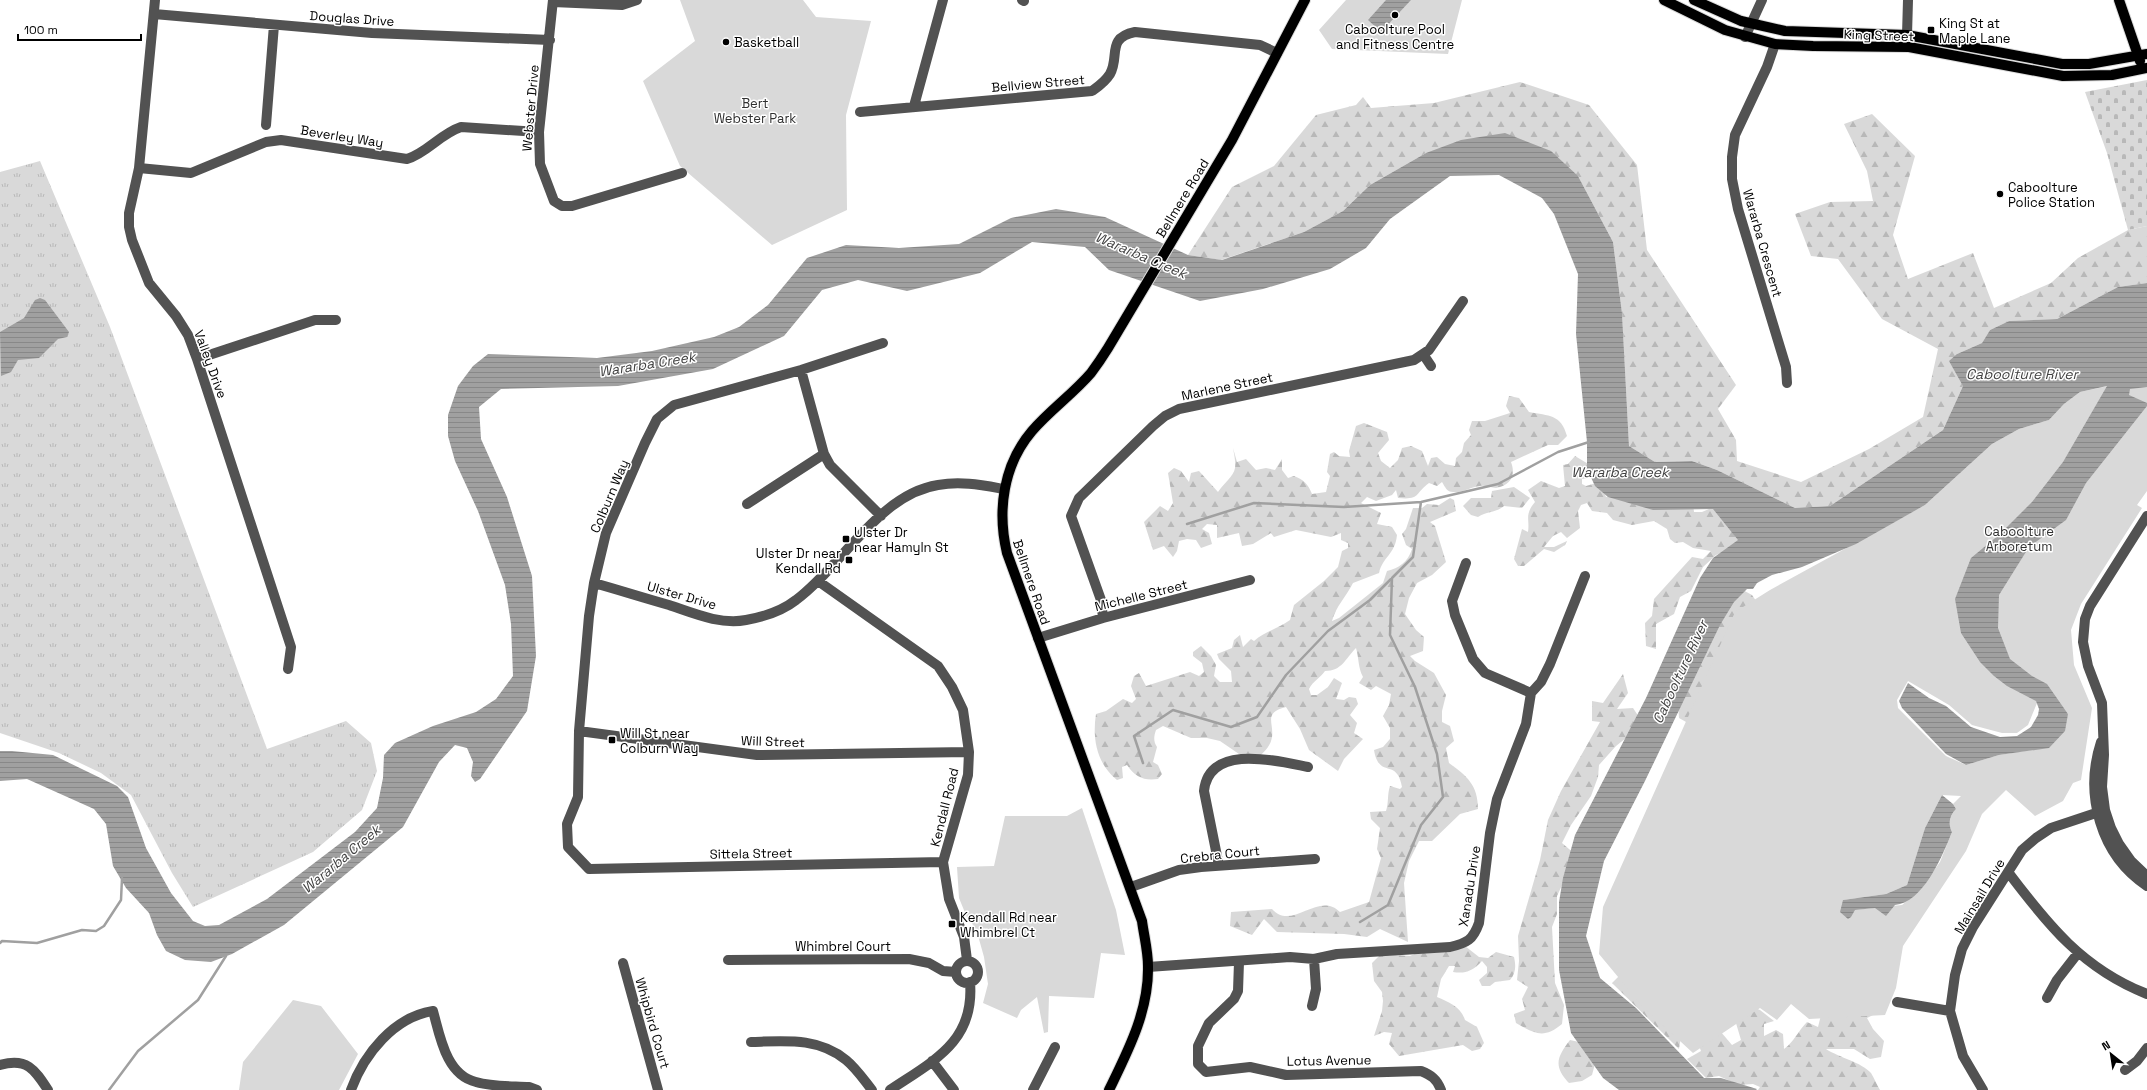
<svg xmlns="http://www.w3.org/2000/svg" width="2147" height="1090" viewBox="0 0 2147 1090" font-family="'Space Grotesk',sans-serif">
<defs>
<pattern id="grass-tufts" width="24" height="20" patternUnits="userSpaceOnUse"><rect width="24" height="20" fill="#d9d9d9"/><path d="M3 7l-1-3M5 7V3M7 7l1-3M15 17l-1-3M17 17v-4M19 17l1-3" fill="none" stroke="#b8b8b8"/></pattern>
<pattern id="forest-firs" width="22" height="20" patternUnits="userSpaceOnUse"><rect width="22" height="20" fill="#d9d9d9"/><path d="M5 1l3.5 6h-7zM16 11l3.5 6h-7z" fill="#b8b8b8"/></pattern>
<pattern id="cemetery-stones" width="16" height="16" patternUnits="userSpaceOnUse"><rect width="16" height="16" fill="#d9d9d9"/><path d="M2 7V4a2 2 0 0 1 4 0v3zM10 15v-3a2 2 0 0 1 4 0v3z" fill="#b8b8b8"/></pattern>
<pattern id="water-rules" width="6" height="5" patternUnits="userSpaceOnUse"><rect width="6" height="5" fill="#a0a0a0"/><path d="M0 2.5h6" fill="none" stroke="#888"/></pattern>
</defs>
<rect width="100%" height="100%" fill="#fff"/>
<!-- grass -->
<path fill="url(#grass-tufts)" d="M40,161l70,166 157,422 79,-28 25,22 6,28 -15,39 -49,42 -120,55 -21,-34 -41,-78 -30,-22 -42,-20 -59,-20v-561z"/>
<!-- forest -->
<path fill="url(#forest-firs)" d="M1520,82l69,23 48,60 10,85 89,135 -18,24 18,31 1,21 64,21 68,-33 54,-32 15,-68 -56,-30 -44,-60 -27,-3 -16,-42 35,-12 43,-1 -6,-30 -23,-47 28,-10 43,42 -22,79 15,44 65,-26 21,55 57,-25 27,-25 50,-28 19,-4v57l-29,4 -61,32 -48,2 -19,9 -8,13 -25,11 6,32 -20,44 -113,76 -35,2 -78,-38 -25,-9 -37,1 -26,-16 -7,-133 -9,-71 -35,-66 -152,-23 -56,32 -27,26 -39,21 -83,28 -33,-5 44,-68 42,-21 42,-51 40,-10 7,-8 8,11 63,-5z
M1509,396l10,2 10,14c20,4 32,2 38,24l-9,9h-10l-37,17c5,13 0,23 -15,26 -5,0 -11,-3 -16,-2 -9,1 -18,7 -27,6 -6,0 -8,-5 -11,-10l-5,4 -8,-3c-15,11 -8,17 -31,15l-2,-8 -4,5 -16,6 -9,-4 -6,6 20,10 -4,11 15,3 5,8c-2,20 -14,21 -18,38l-26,10c-7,14 -17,23 -21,38l7,-3 44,-35 4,-12c12,-3 21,-9 25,-22l-6,-4 -4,-11 4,-5 7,-21h9l5,-4 12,1 11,-7 4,2 2,11 -26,11 5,4 11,36 -14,13 -15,8 -8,15 -4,16 11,16 8,7 -1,14 -13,5 5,5 19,12 12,22 -4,16v11l8,4 4,15 -8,7 3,15c18,13 29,22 29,46l-18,5 -28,27h-13l-10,20 -5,22 4,59 -28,-13 -13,8 -23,-3 -67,-2 -13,-13 -12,16 -22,-9 1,-14 41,-3c20,23 46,-19 68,3l29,-10 12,-44 -4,-9 3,-21 -9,-9 -1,-7 16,-1c3,-9 1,-16 4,-25l10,3 2,-2c-5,-30 -23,-7 -28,-37l9,-3 7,-8v-11l-7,-12 6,-11 2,-11 -15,-8 -5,4 -12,-7 4,-6c-5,-9 -4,-19 -7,-29 -11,11 -14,23 -31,23 -5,7 -12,10 -16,18l2,6h6l11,-8 6,-9 8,5 -6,16 8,1 5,-3 7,1 2,6 -8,11 7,8 -3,10 9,6 -19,20 -6,12 -29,-21 -9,-21 -14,-22c-23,6 -12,15 -14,30 -1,8 -7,14 -12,19l-21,-2 -19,-13 -13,-3h-16l-28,-12 -7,4c-2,6 -3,11 1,17l-4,15 5,3 4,9 -4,5c-14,2 -23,-2 -31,-14l-5,2 1,11 -6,2c-20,-16 -25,-41 -21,-66l10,-3 17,-12 9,4 4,-4 -5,-13 3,-10 5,-3 7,13 44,-14 9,4 5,-4 -2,-9 -9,-7v-4l8,-6 10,10 5,9 -2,11 6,6h12l-1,-11 -12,-12 -2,-5 15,-6 2,-8 6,-5 3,12 8,-8 3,2c11,-10 24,-12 36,-21l4,-15 30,-24 14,-14 4,-16 6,-3v-5l-7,-3v-7l-10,4 -35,-7 -22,7 -3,-4 -18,11 -11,2 -3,-13 -22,5v-13l-10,-1 -5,5 7,4 3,11 -11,4 -5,-8 -9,-1 -8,2 -2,10 -4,6 -9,-11 -11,4 -9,-28 16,-16 8,5 5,-8 -5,-30 6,-5 7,3 8,11 2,-9 8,-2 19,21c5,-8 16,-16 17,-24 1,-6 -1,-14 -2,-20l4,14 9,-3 10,11 10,-2 9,2 7,-11v11l6,8 6,-2c10,4 14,8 18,18l14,-2 4,-16 -3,-4 3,-18 4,-2 5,4 11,1 -1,-6 7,-25 8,-3 23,9 2,8 -11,13 3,8 9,7 8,-8 4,-12 9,-2 11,5 6,15 3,-8 6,-1 8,7 10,2 1,-8 6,-6 2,-9 7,-8 -2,-5 3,-9h13l25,-8 -4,-7z
M1575,456l15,9 1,8 -3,5 -6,1v5l4,2 10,-3 7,7 3,7 10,-3 77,10 1,8h8l14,-6 28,34 -14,9 -14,6 -13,12 -12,24 -11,6 -6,17 -18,10v25l-10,-3 -1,-23 7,-7 2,-17 38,-42 11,2 8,-8 -18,-3 -10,-6 -8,1 -5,-4 -3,-10 -13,-8 -22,4 -19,-5 -6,-7 -15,-2 -5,-8 -6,2 -3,6 2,17 -13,10 -6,-6 -8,4 -9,11h10l13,-6 -2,4 -11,7 -10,-3 -20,17h-6l-4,-7 8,-30 6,3c2,-13 -4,-17 7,-30l-7,-12 13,-9 18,7 6,-2 -2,-21 5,-1z
M1514,487l16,11 -8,10 -18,-2c-8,7 -17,5 -26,11l-7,-2 -8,-9 8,-8h20l1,-7z
M1741,589l11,6 11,16 -68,116 -16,-9 -1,-12 45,-97z
M1623,674l5,19 -11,16 16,-1 6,9 -8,17 -15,12 -17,19 -1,12 -7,19 -20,29 -9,18 14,12 -19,41v18l-5,13 3,56 9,22 -2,19c-18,15 -27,10 -46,-1l-2,-9 11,-4 -3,-11 6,-12 -11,-7 2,-19 -1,-25 22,-76 8,-40 13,-29 39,-69 -8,-1v-20l11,2z
M1465,946l14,11 9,1 8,-6 18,5c2,9 2,16 -4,23l-15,2 -5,4h-8l-3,-6 8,-7v-6l-5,-6c-9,10 -17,13 -29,11l2,-6h-6l-8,13 -4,18c12,5 24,10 28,23l12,7 7,16 -4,6 -8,2 -9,-6 -64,11 -10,-12 3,-11 -8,-1 -10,4 8,-25 1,-10 -1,-9 -8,-11 -2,-18 9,-9 29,2 13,-6z
M1625,970l57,60 -3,19 -67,-66z
M1750,1006l10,4 14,11 -10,3v12l12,-6 7,4 1,15c10,-7 14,-18 23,-27l11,5 4,-16h59l-14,7 6,11 11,12 -3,16 -11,2 -16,-10h-28c14,9 35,13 45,24 3,5 6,12 9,17h-122l2,-3 -7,-3 -14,1 -20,-9 -13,2 -19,-19 14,-8 -4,-11 18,-15 17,20 9,-5 -8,-27z
M1570,1040l9,2 17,18 -4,15 -10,6 -13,2c-16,-17 -12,-26 1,-43z"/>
<!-- cemetery -->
<path fill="url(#cemetery-stones)" d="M2147,80v146l-19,4 -21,-77 -22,-61z"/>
<!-- green -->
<path fill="#d9d9d9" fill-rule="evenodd" d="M680,0h123l13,17 55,4 -25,94 1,95 -75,35 -92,-79 -37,-85 52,-40z
M1346,0h116l-14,54 -116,-5 -13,-19z
M2147,384v107l-10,14 5,3 -61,96 -10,26 3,35 18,43 -11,72 -8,3 -10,18 -28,15 -29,-26 -24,24 -16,37 -63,95 -7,42 -11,27 -76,4 -18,-15 -14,16 -17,-12 -67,45 -50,-46 -44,-53 4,-47 132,-295 35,-22 155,-85 67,-61 27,-15 30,-9 15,-16 16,-12 28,-6zM1908,681l41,24 23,20 30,8h15l11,-8 9,-22 23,1 8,10 -19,33 -50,8 -33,10 -20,-9 -48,-48 -1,-8zM1942,795l19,1 -8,8 3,5c-7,7 -8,15 -4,23l-12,30 -21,29 -17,14 -48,5 -11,-10 43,-6 21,-9 18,-57z
M1082,808l34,102 9,45 -24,-2 -7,45 -45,-2 -1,36 -4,1 -7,-36 -16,13 -4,8 -34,-15 5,-19 -4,-27 -7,-25 -7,-12h-2l-9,-22 -2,-31 37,-1 11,-50h62z
M293,1000l28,6 37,48 -19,36h-100l4,-28z"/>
<!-- water -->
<path fill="url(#water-rules)" d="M1386,0h25l-30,32 -13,-12z
M1505,133l46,18 27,25 35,66 9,71 7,133 26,16 37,-1 25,9 78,38 35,-2 113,-76 20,-44 -14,-25 8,-7 25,-11 8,-13 19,-9 48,-2 61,-32 29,-4v104l-17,2 -1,6 18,8v3l-61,77 -20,37 -37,27 -30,48 -1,33 12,31 22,17 15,8 21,30 -3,17 -16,17 -50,7 -33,10 -20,-11 -44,-46 -3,-7 9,-18 21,15 17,8 25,21 29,10 17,-1 14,-9 7,-12 1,-6 -3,-8 -29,-15 -13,-10 -14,-14 -19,-29 -6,-34 16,-41 29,-24 32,-32 31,-40 44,-76 -27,6 -16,12 -15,16 -30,9 -27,15 -67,61 -69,39 -54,23 -30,8 -15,8 -4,6h-6l-13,13 -14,23 -75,156 -41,80 -18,75 14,42 36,30 68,70h17l36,11 -1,1h-137l-16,-12 -32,-45 -12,-63v-68l4,-24 12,-43 71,-137 54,-120 13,-20 25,-18 -25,-31 -60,1 -45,-13 -13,-11 -8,-17v-27l-11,-108 2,-60 -24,-60 -12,-16 -43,-23 -49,1 -60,43 -24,29 -36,21 -67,20 -63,12 -91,-31 -24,-23 -53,-5 -52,31 -73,18 -49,-11 -36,10 -38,46 -71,33 -95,17 -117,3 -22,18 2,32 26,58 25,79 4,80 -9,55 -47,68 -5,3 -4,-6 2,-14 -6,-14 -12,-3 -16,17 -36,65 -119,98 -52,29 -21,8 -26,-2 -19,-9 -9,-16 -8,-22 -23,-25 -13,-22 -7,-42 -12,-15 -67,-30 -27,2v-30h12l41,4 64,31 11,11 18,51 25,45 22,28 12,5 14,-1 48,-26 88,-67 22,-24 6,-30 1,-23 11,-12 38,-17 43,-14 20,-13 17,-23 -2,-52 -6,-39 -27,-74 -23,-50 -7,-25v-21l10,-29 15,-20 15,-12 109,4 55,-7 62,-14 25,-10 29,-22 39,-47 39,-13 53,3 60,-4 52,-26 45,-9 49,8 83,38 34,5 82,-28 39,-21 27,-26 56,-32 35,-13z
M40,298l5,2 24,32 -2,5 -9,2 -19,19 -21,2 -7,12 -10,4 -1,-44 24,-14 11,-18z
M1942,795l11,9 3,5c-7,7 -8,15 -4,23 -9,23 -29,71 -57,73l-9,11 -11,-8 -20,2 -4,7 -3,2 -8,-7 3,-12 43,-6 21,-9 18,-57z"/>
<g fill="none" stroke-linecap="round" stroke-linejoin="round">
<!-- stream -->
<path stroke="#a0a0a0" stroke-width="2.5" d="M1187,524l67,-21 90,4 77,-5 77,-18 60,-32 31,-10
M1143,763l-9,-27 39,-26 58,17 26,-10 29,-42 42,-44 42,-31 43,-43 8,-55
M1360,922l28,-17 33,-80 22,-28 -6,-43 -22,-67 -25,-52 2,-57
M0,943l2,-2 35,2 45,-13 14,1 8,-5 17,-26 1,-22
M109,1090l29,-39 60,-51 28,-44"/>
<defs>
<path id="major" d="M1664,0l61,30 50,14 38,2 96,1 154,29 49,-1 35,-7
M1694,0l47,21 44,10 122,4 155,29h27l58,-10
M2119,0l21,61
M1109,1090c19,-39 40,-79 39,-124 0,-15 -4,-30 -6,-45l-135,-368c-10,-42 -4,-88 25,-122 18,-21 41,-37 59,-58 6,-8 12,-17 17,-25l124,-208 73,-140"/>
</defs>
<!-- major casing -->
<use href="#major" stroke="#dbdbdb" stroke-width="12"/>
<!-- minor -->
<path stroke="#525252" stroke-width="10" d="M155,0l-16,168 -10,45v14l3,13 17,43 27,33 12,19 9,24 94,288 -3,22
M553,0l-14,132 1,32 14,37 8,5h10l110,-33
M1022,0l2,1
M553,2l69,3 15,-5
M154,14l218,19 178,7
M1907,35l1,-35
M1745,37l17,-37
M1775,44l-8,23 -32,68 -3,22v22l6,30 48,158 1,16
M914,106l29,-106
M860,112l232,-21c7,-5 13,-9 18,-17 10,-18 -4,-36 25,-42l125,13 17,8
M266,125l8,-100
M139,168l52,5 75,-31 15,-2 126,19c20,-6 33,-25 54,-32l78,5
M883,343l-82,27 -127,35 -17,14 -12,24 -39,90 -12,50 -5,33 -10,115 -1,66 -11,27 1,23 21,22 354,-7
M1423,354l8,12
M197,359l118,-39h21
M801,370l23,84 6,11 51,51
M747,504l77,-50
M2147,516l-57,90 -5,13 -2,23 5,24 14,37 2,52 -2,32 3,23 6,18 8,16 12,17 16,15
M1466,563l-14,38 3,14 18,44 12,14 46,20
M818,581l120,85 14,21 11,23 6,42 -1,23 -25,87 6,37 15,38 3,23
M594,583c25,7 50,15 75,22 24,8 51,20 77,15 17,-3 36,-9 50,-20 45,-33 83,-106 142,-115 23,-4 43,0 66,4
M1103,618l-2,-18 -30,-84 8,-18 74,-72 12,-10 14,-7 235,-49 15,-10 34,-49
M1038,638l65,-20 147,-38
M579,731l178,24 212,-3
M2101,742c-17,52 -1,113 46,144
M1219,866l-15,-75c5,-48 73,-30 104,-24
M2008,872c40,53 75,97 139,122
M1131,887l48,-17 22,-3 114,-8
M728,960l181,-1 20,4 14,8 13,1
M956 972a11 11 0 1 1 22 0a11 11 0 1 1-22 0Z
M1239,962l-1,29 -4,8 -25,24 -11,23v18l8,8 44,-5 36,8 135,-4c10,4 16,8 20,19
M623,963l35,127
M1148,967l142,-10 24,2 23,-5 113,-7c17,-4 23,-7 29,-24l11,-90 7,-34 29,-75 5,-31 10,-11 9,-18 35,-88
M2047,998l10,-18 21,-27
M1897,1002l53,9
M1312,1006l4,-17 -2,-30
M751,1042c34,-1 67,-5 95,18 10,8 18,20 26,30
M932,1061l22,29
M0,1065c27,-8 35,5 48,25
M2125,1070l12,-9 10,-13
M351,1090c13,-36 43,-73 82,-79 7,25 13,64 43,71 17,5 36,4 53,5l8,3
M890,1090c43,-29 85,-48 80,-108
M1033,1090l22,-43
M1983,1090l-20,-34 -13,-45 5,-36 7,-26 11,-22 49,-77 14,-12 15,-10 54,-18"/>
<!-- major -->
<use href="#major" stroke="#000" stroke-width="10"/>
</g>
<!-- markers -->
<g fill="#000" stroke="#fff" stroke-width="1.5">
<circle cx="1395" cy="15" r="4"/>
<rect x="1927" y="26" width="8" height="8" rx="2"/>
<circle cx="726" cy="42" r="4"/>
<circle cx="2000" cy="194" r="4"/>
<rect x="842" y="535" width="8" height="8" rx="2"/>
<rect x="845" y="556" width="8" height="8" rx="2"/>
<rect x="608" y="736" width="8" height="8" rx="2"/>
<rect x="948" y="920" width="8" height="8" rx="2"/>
</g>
<g text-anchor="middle" stroke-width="3" stroke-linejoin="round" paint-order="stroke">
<!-- street labels -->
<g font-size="13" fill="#000" stroke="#fff">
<text transform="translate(352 18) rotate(4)" y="5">Douglas Drive</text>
<text transform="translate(1879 35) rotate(2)" y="5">King Street</text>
<text transform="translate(1038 83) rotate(-5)" y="5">Bellview Street</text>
<text transform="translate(530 108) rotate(-85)" y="5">Webster Drive</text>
<text transform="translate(342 136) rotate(9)" y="5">Beverley Way</text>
<text transform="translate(1182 198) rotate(-59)" y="5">Bellmere Road</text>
<text transform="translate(1763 243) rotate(74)" y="5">Wararba Crescent</text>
<text transform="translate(211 364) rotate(70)" y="5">Valley Drive</text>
<text transform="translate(1227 386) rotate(-12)" y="5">Marlene Street</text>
<text transform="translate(609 496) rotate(-67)" y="5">Colburn Way</text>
<text transform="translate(1032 582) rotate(71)" y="5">Bellmere Road</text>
<text transform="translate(682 595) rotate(16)" y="5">Ulster Drive</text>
<text transform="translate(1141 595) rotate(-14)" y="5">Michelle Street</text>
<text transform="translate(773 741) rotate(2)" y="5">Will Street</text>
<text transform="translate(944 807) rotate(-76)" y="5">Kendall Road</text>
<text transform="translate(751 853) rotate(-1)" y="5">Sittela Street</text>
<text transform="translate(1220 854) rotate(-6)" y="5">Crebra Court</text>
<text transform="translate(1469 886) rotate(-81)" y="5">Xanadu Drive</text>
<text transform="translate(1979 896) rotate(-59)" y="5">Mainsail Drive</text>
<text x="843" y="951">Whimbrel Court</text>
<text transform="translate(653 1023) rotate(74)" y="5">Whipbird Court</text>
<text transform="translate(1329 1060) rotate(-1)" y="5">Lotus Avenue</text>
</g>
<!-- poi labels -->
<g font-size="13" fill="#000" stroke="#fff" text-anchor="start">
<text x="1939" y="28">King St at<tspan x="1939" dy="15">Maple Lane</tspan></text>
<text x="1395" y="34" text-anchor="middle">Caboolture Pool<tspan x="1395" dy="15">and Fitness Centre</tspan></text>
<text x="734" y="47">Basketball</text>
<text x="2008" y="192">Caboolture<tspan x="2008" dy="15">Police Station</tspan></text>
<text x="854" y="537">Ulster Dr<tspan x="854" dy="15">near Hamyln St</tspan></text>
<text x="841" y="558" text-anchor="end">Ulster Dr near<tspan x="841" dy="15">Kendall Rd</tspan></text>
<text x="620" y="738">Will St near<tspan x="620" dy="15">Colburn Way</tspan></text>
<text x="960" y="922">Kendall Rd near<tspan x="960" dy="15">Whimbrel Ct</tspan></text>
</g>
<!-- park labels -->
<g font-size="13" fill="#303030" stroke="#fff">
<text x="755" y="108">Bert<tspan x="755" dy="15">Webster Park</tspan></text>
<text x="2019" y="536">Caboolture<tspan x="2019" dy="15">Arboretum</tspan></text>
</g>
<!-- water labels -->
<g font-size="14" font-style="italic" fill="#414141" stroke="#fff">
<text transform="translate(1141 255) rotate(23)" y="5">Wararba Creek</text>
<text transform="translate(647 364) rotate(-9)" y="5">Wararba Creek</text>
<text x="2022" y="379">Caboolture River</text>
<text x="1620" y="477">Wararba Creek</text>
<text transform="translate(1680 672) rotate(-65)" y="5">Caboolture River</text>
<text transform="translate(341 859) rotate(-40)" y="5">Wararba Creek</text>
</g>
</g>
<!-- north arrow -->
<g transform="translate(2111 1054) rotate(330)" stroke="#ffffff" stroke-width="3" paint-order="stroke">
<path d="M0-3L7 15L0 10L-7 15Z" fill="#000000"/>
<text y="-6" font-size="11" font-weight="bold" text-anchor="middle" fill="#000000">N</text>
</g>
<!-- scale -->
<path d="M18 34v6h123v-6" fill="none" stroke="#000000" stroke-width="2"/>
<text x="24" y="34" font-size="12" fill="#000000" stroke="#ffffff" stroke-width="3" paint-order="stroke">100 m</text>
</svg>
